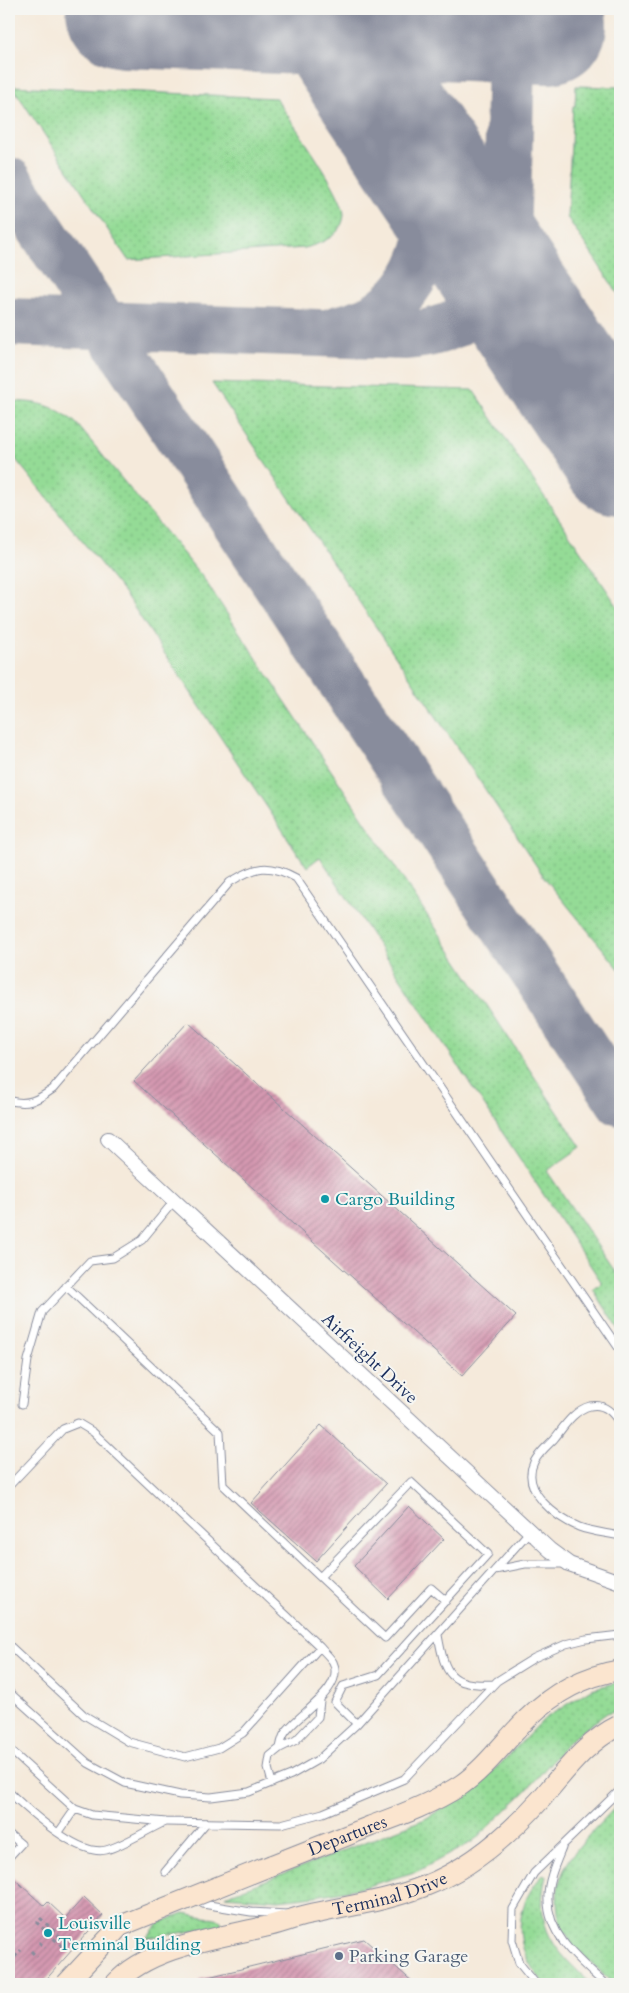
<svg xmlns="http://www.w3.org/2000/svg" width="629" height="1993" viewBox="0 0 629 1993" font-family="Cardo,serif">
<defs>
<pattern id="green-dots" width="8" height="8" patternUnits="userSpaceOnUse" patternTransform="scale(1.25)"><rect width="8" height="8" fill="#94db96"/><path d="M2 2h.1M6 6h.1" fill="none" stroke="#7fbc84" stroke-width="1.8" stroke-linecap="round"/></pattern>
<pattern id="building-hatch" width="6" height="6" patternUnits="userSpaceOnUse" patternTransform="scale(1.25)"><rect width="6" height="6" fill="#d599b1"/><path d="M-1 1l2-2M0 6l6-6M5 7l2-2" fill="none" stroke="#ac7d93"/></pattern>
</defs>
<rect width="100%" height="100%" fill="#f6f6f2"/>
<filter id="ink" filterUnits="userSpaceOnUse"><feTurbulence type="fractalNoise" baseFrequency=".02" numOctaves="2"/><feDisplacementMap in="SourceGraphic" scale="10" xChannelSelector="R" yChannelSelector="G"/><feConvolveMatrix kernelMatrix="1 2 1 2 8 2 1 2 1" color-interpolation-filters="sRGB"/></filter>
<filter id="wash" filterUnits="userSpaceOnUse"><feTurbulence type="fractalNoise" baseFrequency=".0096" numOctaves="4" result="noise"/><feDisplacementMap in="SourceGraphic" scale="20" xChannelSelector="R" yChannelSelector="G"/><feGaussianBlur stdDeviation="1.12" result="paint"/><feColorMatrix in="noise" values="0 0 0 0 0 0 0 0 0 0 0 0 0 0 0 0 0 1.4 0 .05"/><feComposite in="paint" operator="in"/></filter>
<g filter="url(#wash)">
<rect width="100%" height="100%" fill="#f5eadb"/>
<!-- green -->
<path fill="url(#green-dots)" stroke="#58857a" d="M12,86l264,12c13,21 69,97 68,117 -2,21 -22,28 -39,33l-177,12z
M576,86l44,1v210l-53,-80 6,-111h2z
M212,383l261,7 147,220v360l-76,-93z
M9,401c30,1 44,3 67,22l128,156 377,568 -34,24 73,108v52l-27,-42 9,-6 -282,-426 -13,10 -182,-273 -116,-143z
M620,1682v27l-13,4 -37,27 -44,51 -54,51 -54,29 -57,17 -46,8 -37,4 -53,-4 200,-77 41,-25 33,-29 45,-46 47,-30z
M620,1802v182h-6l-45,-42 1,-2 -4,-7 -2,1c-24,-61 19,-91 56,-132z
M544,1874l2,2c-13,52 9,75 46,108h-46c-33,-30 -35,-78 -2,-110z
M184,1913l36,7 2,3 -2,4 -74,11 13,-15z"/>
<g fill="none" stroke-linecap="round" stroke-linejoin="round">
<!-- taxiway -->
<path stroke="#888c9c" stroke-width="48" d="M280,9l128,4h31l10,-4
M9,181l611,921
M9,322l396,14c42,-3 76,-19 94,-60 4,-9 5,-21 7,-31l6,-222
M336,330c13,-3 27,-7 39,-14 50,-30 69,-96 47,-150 -5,-12 -15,-24 -23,-35 -16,-25 -33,-51 -50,-76"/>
<!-- runway -->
<path stroke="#888c9c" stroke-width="118" d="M125,9l423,16
M321,9l299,447"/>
</g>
<g id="blocks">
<!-- building -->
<path fill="url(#building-hatch)" d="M188,1022l328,294 -54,60 -328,-295z
M321,1425l65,59 -70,77 -65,-58z
M409,1506l35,33 -56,60 -34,-33z
M9,1874l35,32 4,-4 17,16 19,-21 19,18 -61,69h-33z
M364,1939l51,45h-214l-1,-5z"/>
</g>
</g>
<g filter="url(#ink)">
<use href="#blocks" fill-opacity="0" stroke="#888c9c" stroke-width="1"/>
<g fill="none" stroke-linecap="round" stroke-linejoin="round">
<defs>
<path id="lane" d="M9,1100c17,7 30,-1 44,-11l177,-207c26,-16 39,-19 66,-4l324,472
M66,1286l154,146 3,53 97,92
M22,1404l6,-44 14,-48 48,-51 23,-3 29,-18 32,-39
M620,1424c-7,-11 -15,-21 -30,-18 -16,4 -27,22 -36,33 -7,7 -16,15 -20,23 -14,29 23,56 45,65 13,5 28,6 41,9
M9,1486l54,-57 15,-6 15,9 227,215 -77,86 -24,15 -34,9 -56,-15 -45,-27 -75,-70
M495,1570l30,-6h39
M446,1601l-15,-13 -46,50 -65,-61 91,-95 77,72 -110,121 -35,11 -8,16 22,22 172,-192
M438,1635c7,40 12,51 55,49
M9,1692l79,71 37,20 55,12 31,2 38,-5 42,-17 28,-16 38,-35
M280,1748c1,-5 2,-11 5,-15 12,-19 61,-44 48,-71 -3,-5 -9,-10 -13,-15
M9,1749l66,60 17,6 74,7 115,2 42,-11 81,-34 93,-98 37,-23 32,-14 20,-5 34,-4
M272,1783l-4,-15 2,-12 10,-8 16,-8 22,-23 2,-16
M9,1792c19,18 70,65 97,58 16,-4 43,-21 59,-28
M59,1832l16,-23
M9,1834l12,10 -12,13
M562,1848c-6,15 -14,32 -14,48 -2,39 32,65 57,88
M165,1872l41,-49
M203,1904l48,8 36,2
M536,1984l-17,-21 -7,-23 1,-31 21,-36 86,-83"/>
<path id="street" d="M108,1139l442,411 19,14 51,18"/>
<g id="secondary">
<path id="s1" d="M272,1865c33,-13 66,-26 99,-39 31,-11 62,-23 90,-41 26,-18 44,-45 67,-67 25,-25 57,-42 92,-48"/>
<path id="s2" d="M115,1984c33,-37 102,-46 149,-57 15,-3 29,-9 43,-12 40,-9 80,-14 118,-29 46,-18 83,-50 116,-87 24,-28 46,-58 79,-74"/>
</g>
</defs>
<!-- lane casing -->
<use href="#lane" stroke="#888c9c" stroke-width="9"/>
<!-- street casing -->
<use href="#street" stroke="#888c9c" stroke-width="16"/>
<!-- secondary casing -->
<use href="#secondary" stroke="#888c9c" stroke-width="22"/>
<!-- path -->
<path stroke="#888c9c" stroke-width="3" stroke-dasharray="4 4" stroke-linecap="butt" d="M40,1918l28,26
M36,1922l28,26
M39,1942l6,6
M31,1951l6,6
M9,1963l12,-13"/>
<!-- lane -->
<use href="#lane" stroke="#fff" stroke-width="7"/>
<!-- street -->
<use href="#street" stroke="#fff" stroke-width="14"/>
<!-- secondary -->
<use href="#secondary" stroke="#fbe5cf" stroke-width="20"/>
<defs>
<path id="secondary-bridge" d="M66,1984l54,-58 152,-61"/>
</defs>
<!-- secondary-bridge casing -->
<use href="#secondary-bridge" stroke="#888c9c" stroke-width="22" stroke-linecap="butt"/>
<!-- secondary-bridge -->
<use href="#secondary-bridge" stroke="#fbe5cf" stroke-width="20"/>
</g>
</g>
<!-- markers -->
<g fill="#0f9aa8" stroke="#f6f6f2" stroke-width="2">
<circle cx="325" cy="1199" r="5"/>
<circle cx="48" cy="1933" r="5"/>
</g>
<circle fill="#5c6f8a" stroke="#f6f6f2" stroke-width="2" cx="339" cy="1956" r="5"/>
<g text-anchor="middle" stroke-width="4" stroke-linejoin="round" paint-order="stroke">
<!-- culture labels -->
<g font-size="18" fill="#0d838f" stroke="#f6f6f2" text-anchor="start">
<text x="335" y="1205">Cargo Building</text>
<text x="58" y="1929">Louisville<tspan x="58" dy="21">Terminal Building</tspan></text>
</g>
<!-- street labels -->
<g font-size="18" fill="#1b2f5e" stroke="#f6f6f2">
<text transform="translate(370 1358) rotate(43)" y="6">Airfreight Drive</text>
<text dy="6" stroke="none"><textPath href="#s1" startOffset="81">Departures</textPath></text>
<text dy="6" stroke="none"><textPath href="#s2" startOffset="292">Terminal Drive</textPath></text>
</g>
<!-- service labels -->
<g font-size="18" fill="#4e5e75" stroke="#f6f6f2" text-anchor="start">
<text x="349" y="1962">Parking Garage</text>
</g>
</g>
<!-- margin -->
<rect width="629" height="1993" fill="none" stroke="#f6f6f2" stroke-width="30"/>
</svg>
